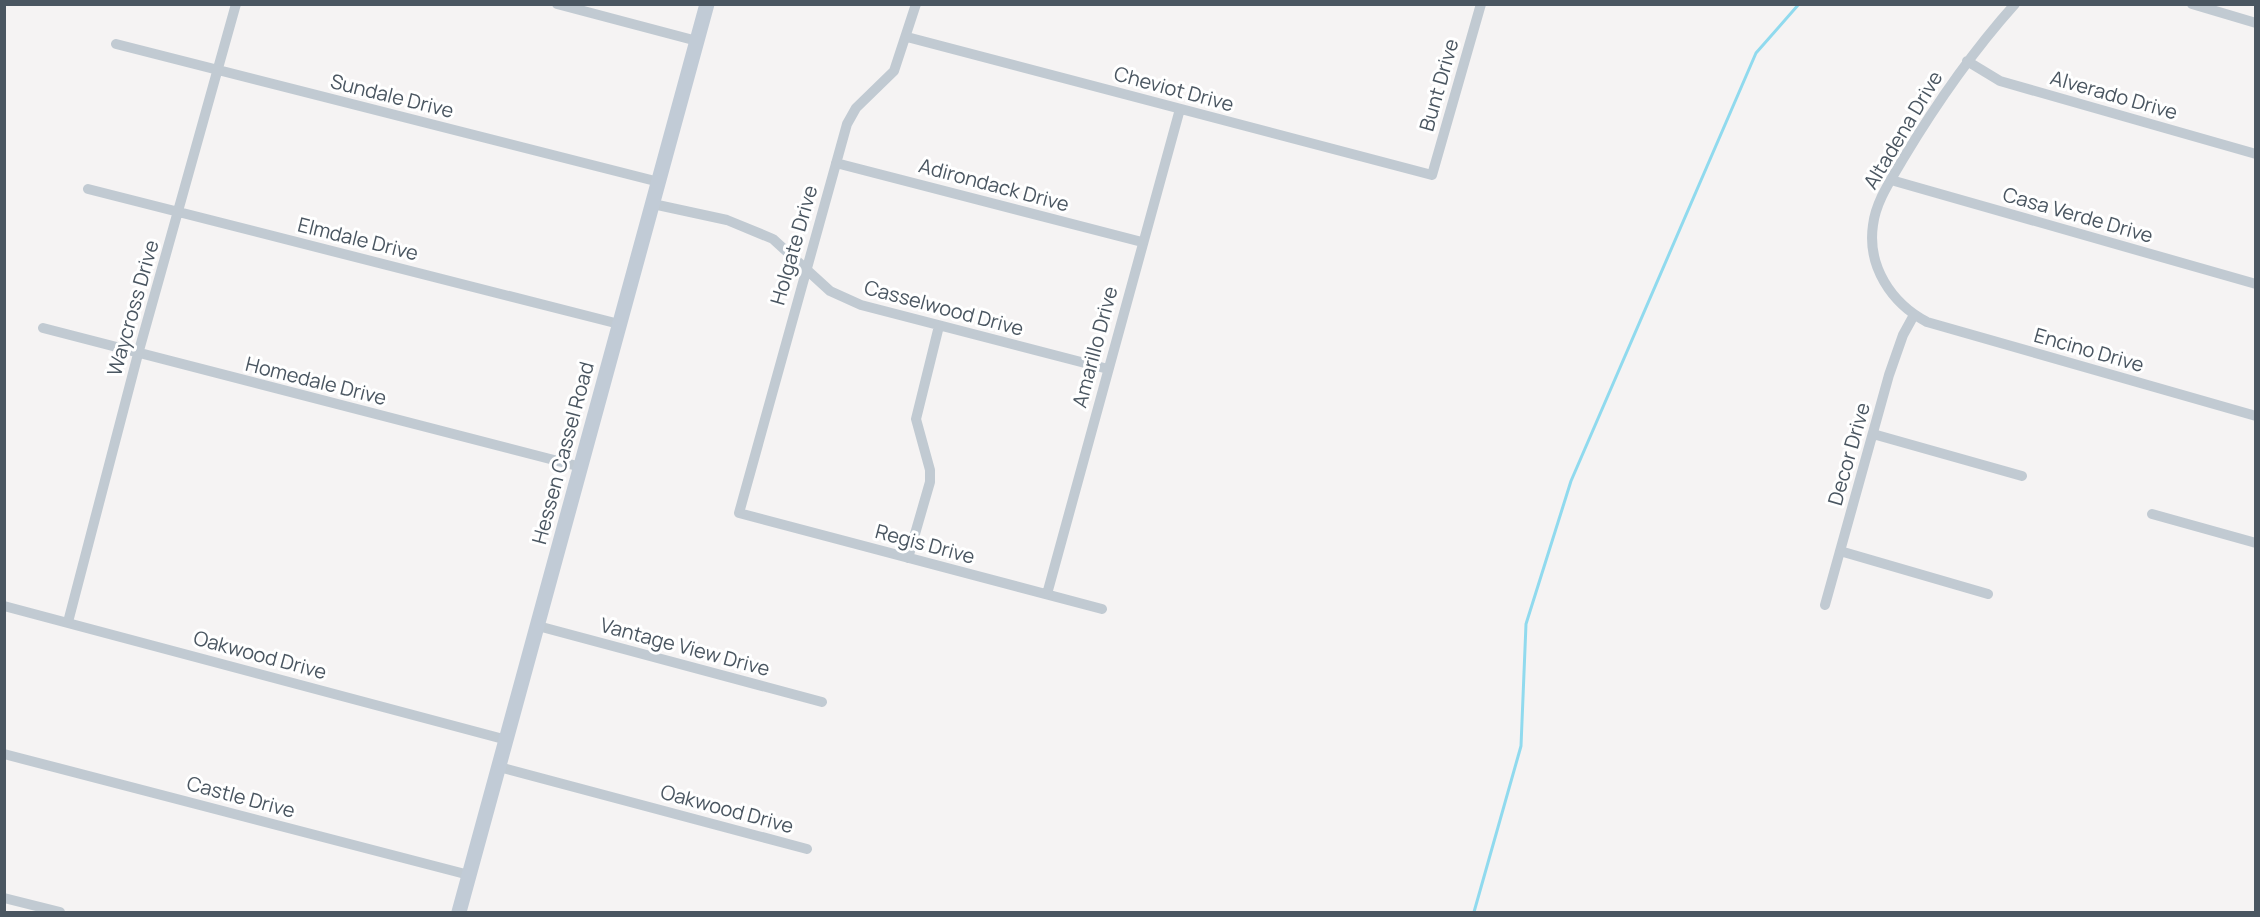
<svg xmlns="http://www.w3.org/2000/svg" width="2260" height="917" viewBox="0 0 2260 917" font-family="Manrope,sans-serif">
<rect width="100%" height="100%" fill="#f5f3f3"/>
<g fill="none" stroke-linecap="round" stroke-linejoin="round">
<!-- stream -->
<path stroke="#90daee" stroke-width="3" d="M1474,912l47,-166 5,-122 45,-143 185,-428 43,-49"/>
<!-- minor -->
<path stroke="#c1cad2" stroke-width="10" d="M557,4l140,37
M916,4l-22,67 -38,37 -9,16 -108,389 363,96
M2015,4c-43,48 -79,100 -112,155 -12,21 -27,42 -30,66 -6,41 18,78 54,97l329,94
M2192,4l64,19
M907,37l525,138 49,-171
M116,44l543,138
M1967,61l33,20 256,73
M836,163l306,79
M1891,180l365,104
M88,189l531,135
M653,204l74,16 46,19 57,52 31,14 247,64
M43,328l538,139
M1873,434l149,42
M2152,514l104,29
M1840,551l148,43
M908,558l22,-76v-12l-14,-51 23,-93
M1047,594l133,-485
M1825,605l64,-230 14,-40 11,-20
M4,606l503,134
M68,622l70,-268 98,-350
M538,626l284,76
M4,754l465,121
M499,767l308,82
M4,898l56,14"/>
<!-- secondary -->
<path stroke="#c1cbd6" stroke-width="15" d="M459,912l248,-908"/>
</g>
<g text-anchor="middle" stroke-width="6" stroke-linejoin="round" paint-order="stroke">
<!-- street labels -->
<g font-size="20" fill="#4a5661" stroke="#fff">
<text transform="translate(1439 85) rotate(-74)" y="7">Bunt Drive</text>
<text transform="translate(1174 89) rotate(15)" y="7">Cheviot Drive</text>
<text transform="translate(2114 95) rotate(16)" y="7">Alverado Drive</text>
<text transform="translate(392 96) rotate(14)" y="7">Sundale Drive</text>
<text transform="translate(1903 130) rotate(-59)" y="7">Altadena Drive</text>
<text transform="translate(994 185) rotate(15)" y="7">Adirondack Drive</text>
<text transform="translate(2078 215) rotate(16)" y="7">Casa Verde Drive</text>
<text transform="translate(358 239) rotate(14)" y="7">Elmdale Drive</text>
<text transform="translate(794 245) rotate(-74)" y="7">Holgate Drive</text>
<text transform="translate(133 308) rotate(-74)" y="7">Waycross Drive</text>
<text transform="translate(944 308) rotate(15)" y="7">Casselwood Drive</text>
<text transform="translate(1095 347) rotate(-75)" y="7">Amarillo Drive</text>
<text transform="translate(2089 350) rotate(16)" y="7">Encino Drive</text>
<text transform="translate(316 381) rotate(14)" y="7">Homedale Drive</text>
<text transform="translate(563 453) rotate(-75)" y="7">Hessen Cassel Road</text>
<text transform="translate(1849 454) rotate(-74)" y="7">Decor Drive</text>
<text transform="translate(925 544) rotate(15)" y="7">Regis Drive</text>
<text transform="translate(685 647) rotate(15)" y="7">Vantage View Drive</text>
<text transform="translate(260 655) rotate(15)" y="7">Oakwood Drive</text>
<text transform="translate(241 797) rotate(15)" y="7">Castle Drive</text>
<text transform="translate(727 809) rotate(15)" y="7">Oakwood Drive</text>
</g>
</g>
<!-- border -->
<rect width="2260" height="917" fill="none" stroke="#4a5661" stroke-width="12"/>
</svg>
